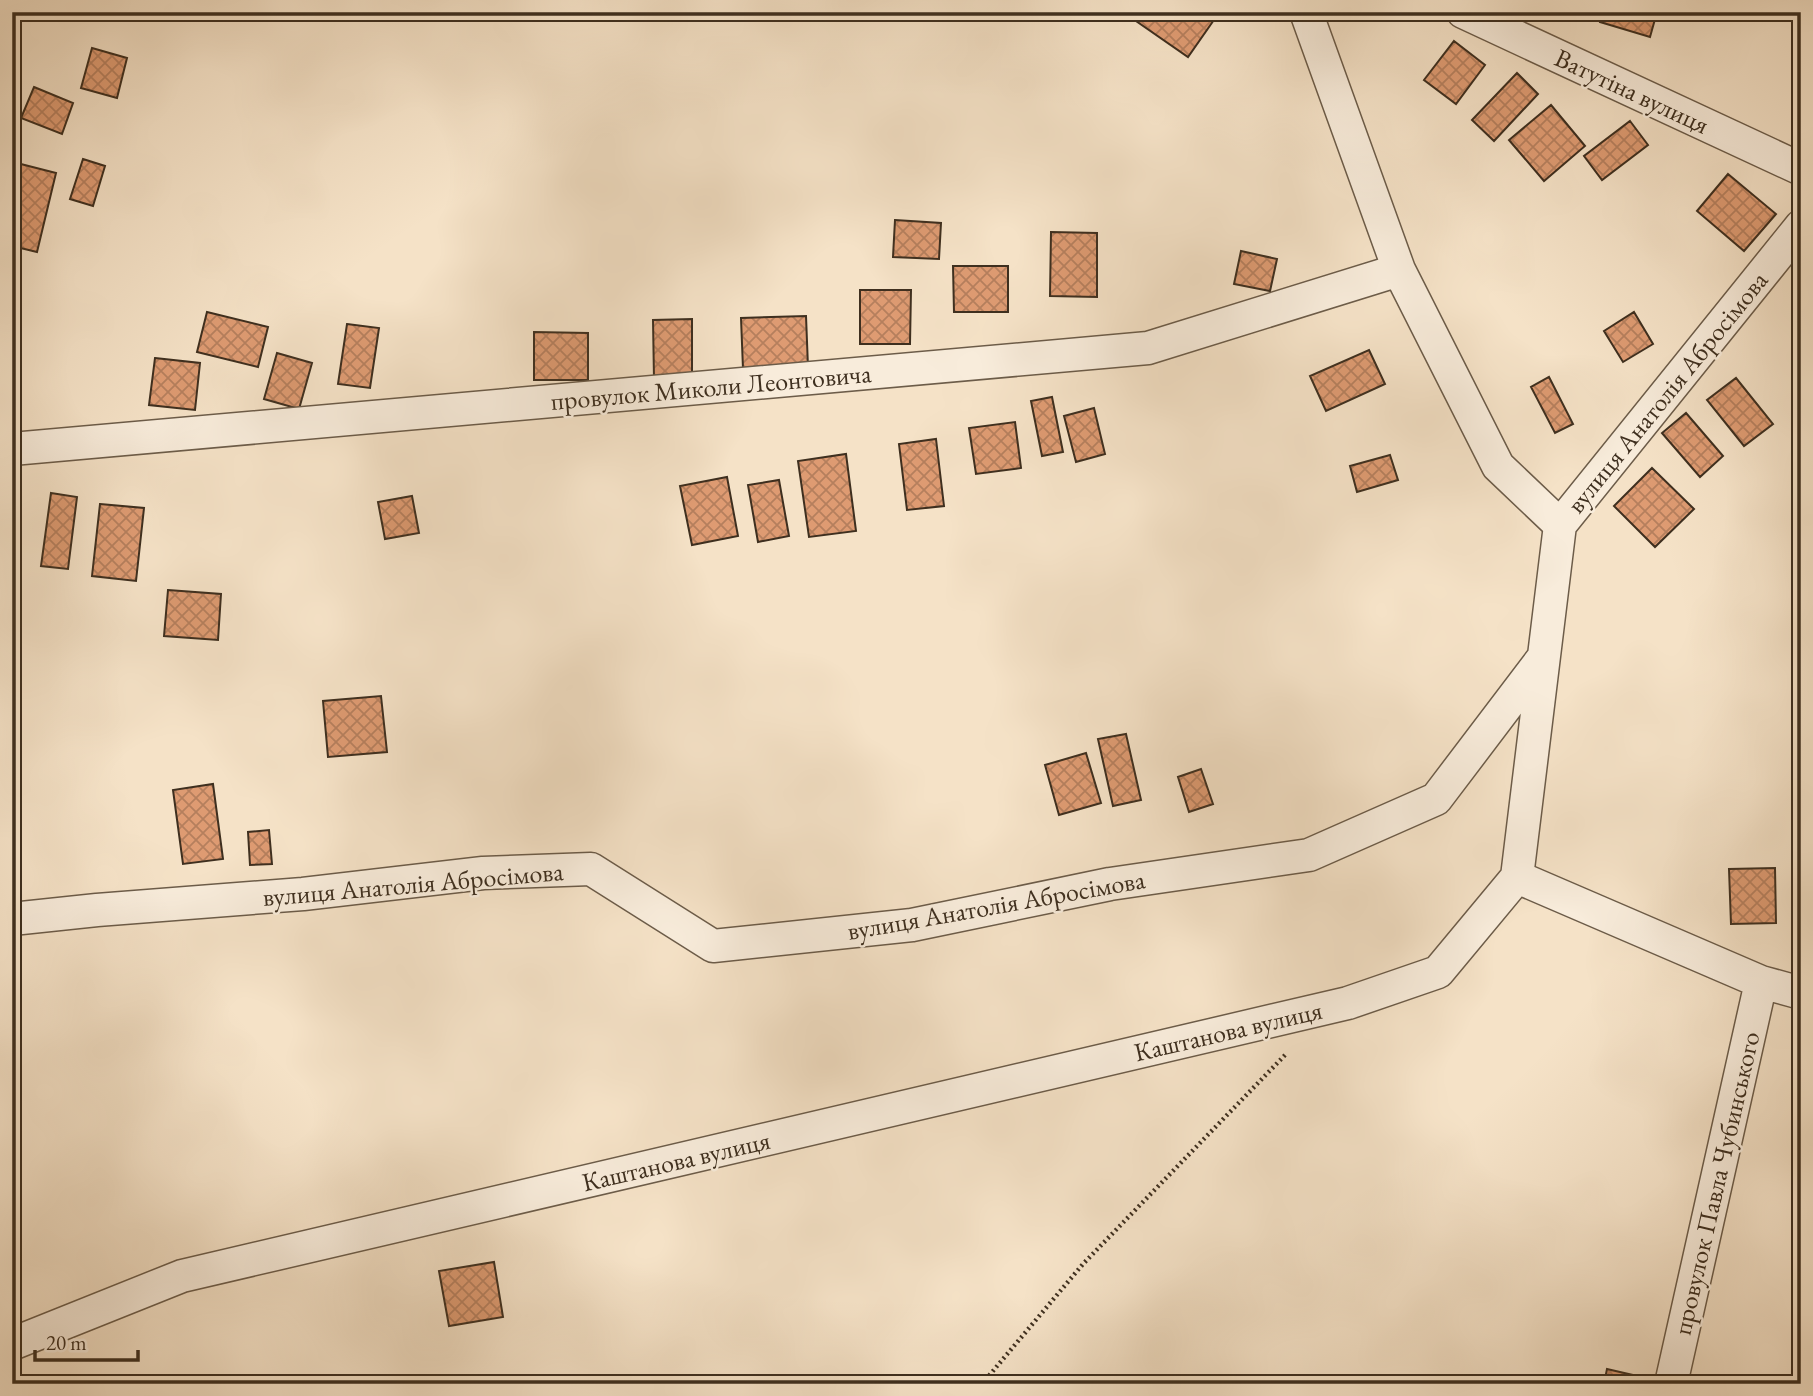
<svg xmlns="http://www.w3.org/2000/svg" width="1813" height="1396" viewBox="0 0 1813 1396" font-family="'EB Garamond',serif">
<defs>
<pattern id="building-cross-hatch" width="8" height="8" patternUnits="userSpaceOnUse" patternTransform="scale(1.75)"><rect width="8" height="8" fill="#de9b72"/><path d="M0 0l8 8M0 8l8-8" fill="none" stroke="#b57f5d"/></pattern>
</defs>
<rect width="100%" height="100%" fill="#f5e2c7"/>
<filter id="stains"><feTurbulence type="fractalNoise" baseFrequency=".00286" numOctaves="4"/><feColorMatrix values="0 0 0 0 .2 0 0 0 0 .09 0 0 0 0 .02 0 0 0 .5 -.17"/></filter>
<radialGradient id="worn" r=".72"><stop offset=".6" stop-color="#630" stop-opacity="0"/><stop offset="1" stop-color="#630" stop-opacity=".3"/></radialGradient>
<!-- building -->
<path fill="url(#building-cross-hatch)" stroke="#3e2f1f" stroke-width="2" d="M1142,12h68l6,5 -28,40 -52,-36z
M1602,12h55l-7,25 -50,-15z
M1454,41l31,24 -29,39 -32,-24z
M92,48l35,10 -10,40 -36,-10z
M1517,73l21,21 -44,47 -22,-21z
M34,87l39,16 -11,31 -41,-16z
M1551,105l34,41 -41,35 -35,-41z
M1630,121l18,24 -46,35 -18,-24z
M83,159l22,7 -12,40 -23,-7z
M13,162l43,11 -19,79 -25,-6z
M1728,174l48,40 -32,37 -47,-40z
M895,220l46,3 -2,36 -46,-2z
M1051,232l46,1v64l-47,-1z
M1241,251l36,8 -7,32 -36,-7z
M953,266h55v46h-54z
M860,290h51l-1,54h-50z
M207,312l61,15 -10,40 -61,-15z
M1634,312l19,32 -30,18 -19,-31z
M806,316l2,51 -65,2 -2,-51z
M692,319v60h-38l-1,-59z
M347,324l32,4 -9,60 -32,-4z
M534,332l54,1v47h-54z
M1369,350l16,34 -59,27 -16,-35z
M277,353l35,10 -13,46 -35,-10z
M155,358l45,5 -5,47 -46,-5z
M1549,377l24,47 -18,9 -24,-46z
M1736,378l37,46 -29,22 -37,-46z
M1052,397l11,55 -21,4 -11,-55z
M1094,408l11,46 -29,8 -12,-46z
M1686,413l37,43 -23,21 -38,-44z
M1015,422l6,46 -45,6 -7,-46z
M936,439l8,67 -37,4 -8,-66z
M846,454l10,77 -47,6 -11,-76z
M1390,455l8,25 -41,12 -7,-26z
M1652,468l42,41 -39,38 -41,-41z
M727,477l11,59 -46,9 -12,-59z
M779,480l10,56 -31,6 -10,-57z
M51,493l26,4 -9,72 -27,-3z
M412,496l7,37 -34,6 -7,-37z
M100,504l44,4 -8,73 -44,-5z
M168,590l53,4 -3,46 -54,-4z
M381,696l6,56 -59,5 -5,-56z
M1126,734l15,66 -28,6 -15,-67z
M1086,753l15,50 -42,12 -14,-50z
M1201,769l12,35 -24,8 -11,-35z
M213,784l10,75 -40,5 -10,-74z
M269,830l3,34 -22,1 -2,-33z
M1775,868l1,55 -45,1 -2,-55z
M494,1262l9,55 -54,9 -10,-55z
M1607,1369l39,9 -2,6h-40z"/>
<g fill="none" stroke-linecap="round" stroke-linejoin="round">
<defs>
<path id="minor" d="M1306,12l93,258 99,196 62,59
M1463,12l338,157
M12,449l1136,-101 251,-78
M1560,525l241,-299
M1517,877l244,105 40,11
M12,919l85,-9 206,-16 180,-21 108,-4 122,77 199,-21 198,-41 199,-29 127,-56 107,-141
M12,1344l170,-68 1166,-273 90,-31 79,-95 43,-352
M1671,1384l90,-402"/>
</defs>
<!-- minor casing -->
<use href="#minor" stroke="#6c5c49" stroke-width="35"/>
<!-- path -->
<path stroke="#3e2f1f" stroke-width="4.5" stroke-dasharray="2 3.5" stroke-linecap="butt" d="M982,1384l101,-120 204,-211"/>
<!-- minor -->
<use href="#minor" stroke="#f8ecdb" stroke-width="32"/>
</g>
<g text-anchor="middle" stroke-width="5" stroke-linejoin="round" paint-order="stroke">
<!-- street labels -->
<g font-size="26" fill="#3e2f1f" stroke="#f8ecdb">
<text transform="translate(1632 91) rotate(25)" y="9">Ватутіна вулиця</text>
<text transform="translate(711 387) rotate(-5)" y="9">провулок Миколи Леонтовича</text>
<text transform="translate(1667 392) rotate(-51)" y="9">вулиця Анатолія Абросімова</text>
<text transform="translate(413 884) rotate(-5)" y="9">вулиця Анатолія Абросімова</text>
<text transform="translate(996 905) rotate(-10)" y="9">вулиця Анатолія Абросімова</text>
<text transform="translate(1228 1031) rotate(-13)" y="9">Каштанова вулиця</text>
<text transform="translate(676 1161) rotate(-13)" y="9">Каштанова вулиця</text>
<text transform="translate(1716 1183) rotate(-77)" y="9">провулок Павла Чубинського</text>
</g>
</g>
<!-- margin -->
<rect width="1813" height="1396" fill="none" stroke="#f5e2c7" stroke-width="42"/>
<rect x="14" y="14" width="1785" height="1368" fill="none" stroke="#3e2f1f" stroke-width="3.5"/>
<rect x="21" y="21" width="1771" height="1354" fill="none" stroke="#3e2f1f" stroke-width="2"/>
<!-- scale -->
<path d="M35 1350v10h103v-10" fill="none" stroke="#3e2f1f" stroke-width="3.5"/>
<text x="46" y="1350" font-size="21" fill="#3e2f1f" stroke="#f8ecdb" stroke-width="5" paint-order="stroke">20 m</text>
<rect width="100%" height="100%" filter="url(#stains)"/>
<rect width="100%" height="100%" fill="url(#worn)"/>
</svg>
